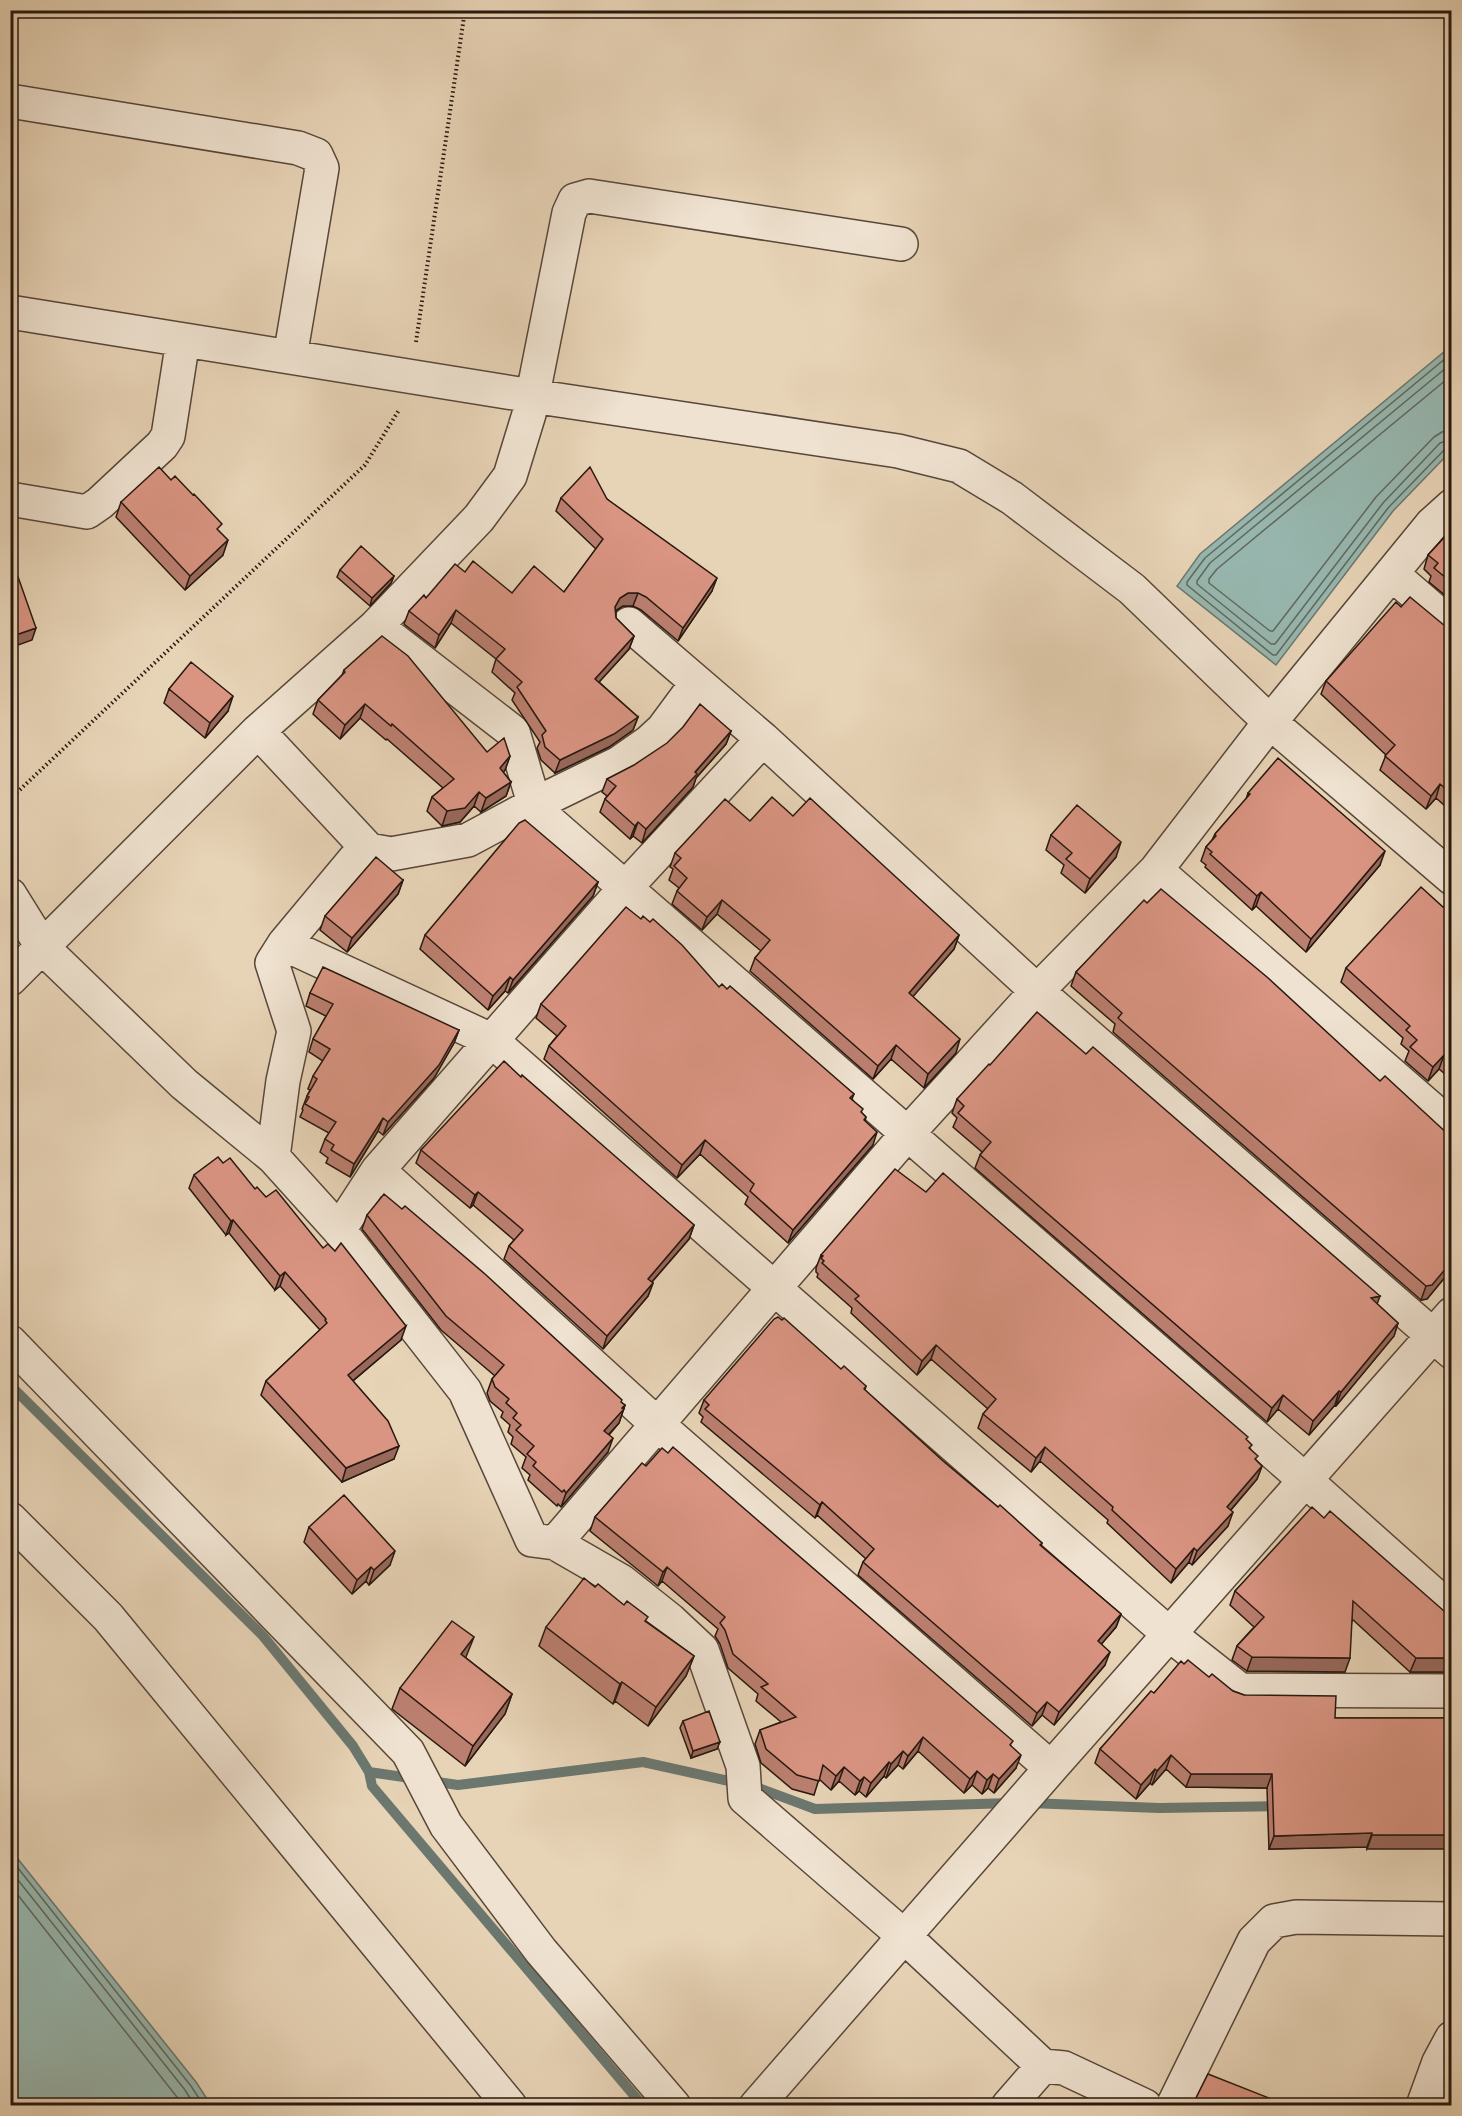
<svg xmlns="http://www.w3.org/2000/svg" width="1462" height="2116" viewBox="0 0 1462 2116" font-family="'Gentium Book Plus',serif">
<rect width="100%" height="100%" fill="#e7d3b6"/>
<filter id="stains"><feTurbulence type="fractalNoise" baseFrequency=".00333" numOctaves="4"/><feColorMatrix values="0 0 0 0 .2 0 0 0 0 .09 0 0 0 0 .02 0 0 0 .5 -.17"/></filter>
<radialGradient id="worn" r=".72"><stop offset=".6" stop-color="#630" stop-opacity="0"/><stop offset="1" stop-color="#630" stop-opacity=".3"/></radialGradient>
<!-- water -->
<path fill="#97b7af" stroke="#6b776f" stroke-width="1.5" d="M1451,346v105l-58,60 -117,154 -99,-79 23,-32z
M10,1849l186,233 15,23h-200z"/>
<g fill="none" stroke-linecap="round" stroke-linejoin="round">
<!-- shore -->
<path stroke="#60685f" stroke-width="1.5" d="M1452,353l-247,205 -18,24v3l86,70h3l112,-147 57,-59 7,-2
M1452,363l-242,200 -13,18v3l74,60h4l108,-141 57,-60 12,-4
M1452,375l-235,194 -8,10v4l61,48h3l103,-134 58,-60 8,-5 10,-2
M10,1858l181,228 13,20
M10,1870l175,220 10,16
M10,1885l174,221"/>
<!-- stream -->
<path stroke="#6b776f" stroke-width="10" d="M10,1385l253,251 90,110 16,26 3,14 271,320
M369,1772l89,13 185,-23 113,25 59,22 196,-6
M1029,1803l130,5 122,-2"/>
<defs>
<path id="minor" d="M10,101l288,47 18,7 6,13 -32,189
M10,312l522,84 366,55 61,15 53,32 120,91 138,133 162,-198 20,-18
M10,499l77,13 13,-9 62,-58 6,-9 15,-96
M1392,574l60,52
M629,624l134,115 274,252 415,361
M376,626l137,106 23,78 769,670 147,131
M697,683l-34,46 -14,13 -30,21 -84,41 -67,36 -77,14 -22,-4 -15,10 -70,84 -12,19 22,68 -11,50 -10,76 66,73 126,161 67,149 23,3 66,38 49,39 32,30 41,116 2,32 160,139 138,129 21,2 81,38
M258,731l111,119
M1156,870l296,257
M10,895l33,53 141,136 89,73
M284,944l207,96 678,594 71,56 212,1
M10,979l248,-248 118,-105 103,-108 31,-42 19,-62 40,-201 6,-13 14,-4 312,48
M378,1170l279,254 394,344
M339,1230l39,-60 248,-283 137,-148
M10,1342l398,410 38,73 95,126 133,155
M10,1519l98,98 402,489
M555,1543l352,-409 130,-143 119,-121 114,-148 182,156
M756,2106l295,-338 401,-454
M1008,2106l35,-40
M1173,2106l81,-165 20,-20 22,-4 156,2
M1423,2106l16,-44 13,-24"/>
</defs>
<!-- minor casing -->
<use href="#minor" stroke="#584739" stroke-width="36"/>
<!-- path -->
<path stroke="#28180f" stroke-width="4" stroke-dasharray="1.5 3" stroke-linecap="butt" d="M416,342l49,-332
M10,799l355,-334 34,-55"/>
<!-- minor -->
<use href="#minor" stroke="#efe2d0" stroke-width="33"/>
</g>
<!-- wall -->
<path fill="#bb7f70" stroke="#28180f" stroke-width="1.5" d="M561,498l46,1 105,92 -34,50 -37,-31 -8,-4h-10l-7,5v7l18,18 -5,13 -30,33 39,35 -5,13 -24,17 -54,26 -14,-13 -4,-12 3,-6 -28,-42 3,-7 -23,-21 4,-13 -45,-36 -16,25 -31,-24 5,-13 56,-39 47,21 52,-1 32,-43 -40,-38z
M121,502l98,29 4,24 -38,35 -69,-73z
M1452,529v72l-23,-19 2,-6 -7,-7 4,-14z
M340,570l54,6 -3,7 -21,23 -33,-29z
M1401,607l51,23v182l-16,-14 -10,11 -46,-39 6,-15 -65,-61 5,-13z
M344,670l143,82 23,4 -5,14 -2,2 8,10 -5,14 -25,16 -7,-6 -14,16 -18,4 -15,-15 5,-14 11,-9 -56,-49 -1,1 -26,-22 -20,21 -27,-25 5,-14 24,-25z
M169,689l59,22 -23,27 -41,-35z
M731,731l-5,13 -30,34 -3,9 -51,56 -9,-7 -3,3 -30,-27 5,-13 2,-3 -5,-4 5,-13z
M1248,793l132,72 -74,87 -50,-46 -4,4 -47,-43 1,-2 -5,-4 5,-14 6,-7 3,-6 31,-35z
M793,816l166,119 -5,14 -42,48 44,56 -32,35 -33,-29 -18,20 -123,-108 5,-13 6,-7 -44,-37 -15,16 -30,-26 5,-13 2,-3 -10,-8 4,-11 -3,-2 5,-14 75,-32z
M1051,835l65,22 -31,36 -24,-20 3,-8 -18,-15z
M403,880l-5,14 -51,58 -27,-22 5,-14z
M598,882l-5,14 -85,97 -3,-2 -17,19 -68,-61 5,-14z
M1147,903l233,178 70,55 2,-2v132l-2,5 -23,28 -6,1 -308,-268 2,-8 -44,-38 5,-14z
M1443,907l9,3v170l-13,-11 -11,12 -23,-20 4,-10 -8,-7 2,-6 -62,-56 5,-14z
M719,987l135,107 -2,5 10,14 4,4 -1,4 8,24 -85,98 -43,-39 3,-7 -48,-43 -23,24 -133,-119 5,-13 8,-10 -21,-18 5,-14z
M310,993l149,37 -5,13 -20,35 -51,57 -5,-4 -28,46 -24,-14 2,-5 -8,-6 5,-13 4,-6 -29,-16 3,-7 -1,-1 5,-13 3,-6 -2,-1 5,-13 10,-15 -14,-9 4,-13 13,-23 -20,-10z
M521,1077l173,148 -5,14 -37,43 1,1 -5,13 -45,53 -99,-90 5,-13 5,-6 -41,-35 -3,3 -54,-45 5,-13z
M957,1099l420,205 21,19 -4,13 -58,70 -1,-1 -26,30 -31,-26 -11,13 -292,-254 5,-13 2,-3 -29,-25 4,-9 -5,-5z
M223,1163l32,26 11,8 57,51 78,92 -48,41 41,78 -52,23 -81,-87 5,-14 54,-51 -40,-44 -5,4 -46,-57 -3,2 -37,-47 5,-13z
M367,1215l258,190 -6,18 -10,12 -1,17 -47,55 -3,-3 -1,2 -29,-26 2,-5 -8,-7 4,-11 -15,-13 2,-7 -5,-5 2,-7 -9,-8 2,-5 -13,-11 -3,-8 5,-14 3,-3 -54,-46 -79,-101z
M821,1255l425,185 10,20 6,6 -5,13 -26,31 -3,16 -36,39 -3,-3 -18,21 -64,-60 1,-3 -68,-59 -9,11 -53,-44 5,-14 5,-5 -57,-50 -14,16 -66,-62 1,-5 -35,-31 1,-3 -2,-2v-4z
M841,1369l25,17 -1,4 78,71 55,46 44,36 -1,3 80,68 -5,13 -15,17 4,21 -51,60 -12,-10 -10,11 -174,-151 5,-13 3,-3 -49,-44 -2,3 -114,-96 2,-5 -4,-4 5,-13z
M668,1453l343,293 5,22 -22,25 -6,-5 -6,6 -10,-9 -8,8 -46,-42 -15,18 -5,-4 -12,13 -2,-2 -18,21 -7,-6 -4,4 -16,-14 -8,9 -12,-11 -5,16 -22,-6 -31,-26 -6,-19 5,-14 21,-8 -25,-21 2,-7 -30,-26 -8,-24 -5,-8 3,-7 -56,-48 -4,5 -68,-55 5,-14 51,-51z
M1324,1518l128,100v52l-2,2h-40l-58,-53 -7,53 -98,-1 -15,-11 5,-14 17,-19 -24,-22 5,-14z
M309,1527l81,38 -21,20 -3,-4 -14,13 -48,-52z
M646,1621l48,35 -8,20 -38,50 -33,-25 -2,3 -74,-58 7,-19z
M466,1658l46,36 -7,20 -40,52 -73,-57 8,-21z
M1184,1664l49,27 11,4 91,23h117l-85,131v-2l-98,2 -2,-61 -81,-1 -20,-18 -14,16 -2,-2 -14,16 -41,-36 5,-14 54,-56z
M683,1721l34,28 -26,9 -11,-30z"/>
<!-- shaded-wall -->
<path fill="#98685b" stroke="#28180f" stroke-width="1.5" d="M228,540l-5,15 -38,35 5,-14z
M394,576l-3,7 -21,23 2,-8z
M717,578l-5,13 -34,50 5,-13z
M628,593h10l-5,13h-10l-8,5v-4l5,-9z
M456,610l-5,13 -16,25 4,-13z
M36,628l-4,12 -22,8v-11z
M634,636l-5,13 -39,43 5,-13z
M233,696l-5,15 -23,27 5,-15z
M365,704l-5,14 -20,21 5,-14z
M638,717l-5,13 -24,17 -54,26 5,-13z
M731,731l-5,13 -30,34 -3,9 -51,56 4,-14z
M510,756l-5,14 -10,12 5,-14z
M511,782l-5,14 -25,16 5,-14z
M1440,784l-4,14 -10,11 5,-13z
M479,792l-5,14 -14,16 -18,4 5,-15z
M638,822l-5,14 -3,3 5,-13z
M1121,842l-5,15 -31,36 5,-14z
M1385,851l-5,14 -74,87 5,-13z
M403,880l-5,14 -51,58 5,-14z
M598,882l-5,14 -85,97 5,-13z
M1261,892l-5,14 -4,4 5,-14z
M722,900l-5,14 -15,16 5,-13z
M959,935l-5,14 -50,58 5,-14z
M510,977l-5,14 -17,19 5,-14z
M459,1030l-5,13 -20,35 -51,57 5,-13z
M960,1039l-4,14 -32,35 4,-14z
M896,1045l-5,14 -18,20 5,-13z
M1444,1055l-5,14 -11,12 5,-14z
M383,1118l-5,13 -28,46 4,-13z
M877,1132l-4,13 -85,98 5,-13z
M705,1140l-5,14 -23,24 5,-13z
M478,1192l-5,13 -3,3 5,-13z
M233,1220l-4,13 -3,2 5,-14z
M694,1225l-5,14 -46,53 5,-13z
M1452,1254v12l-2,5 -23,28 -6,1 5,-14z
M285,1272l-5,14 -5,4 5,-14z
M653,1283l-5,13 -45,53 4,-13z
M1380,1296l-5,14 -4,-12z
M1398,1323l-4,13 -58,70 5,-14z
M406,1326l-5,14 -58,49 5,-14z
M936,1345l-5,14 -14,16 5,-14z
M1339,1391l-4,14 -26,30 4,-14z
M1283,1395l-5,14 -11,13 5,-14z
M625,1405l-6,18 -20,22 5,-14z
M613,1438l-5,14 -47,55 5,-14z
M399,1446l-5,13 -52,23 4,-14z
M1045,1447l-5,14 -9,11 5,-14z
M1262,1466l-5,13 -35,41 5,-13z
M822,1502l-5,13 -2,3 5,-13z
M1233,1512l-5,14 -36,39 5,-14z
M1194,1548l-5,14 -18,21 5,-14z
M395,1551l-5,14 -21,20 5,-15z
M371,1567l-5,14 -14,13 5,-14z
M667,1567l-5,14 -4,5 5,-14z
M1121,1614l-5,13 -23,27 5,-13z
M474,1637l-8,20 -13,17 8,-20z
M1110,1652l-5,13 -51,60 5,-13z
M694,1656l-8,20 -38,50 8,-19z
M1252,1657l98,1 -5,14 -98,-1z
M1416,1658h36v12l-2,2h-40z
M622,1682l-7,19 -2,3 7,-20z
M512,1694l-7,20 -40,52 8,-20z
M1047,1702l-5,13 -10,11 5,-13z
M923,1737l-5,14 -15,18 5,-13z
M720,1742l-3,7 -26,9 2,-7z
M903,1751l-5,14 -12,13 5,-14z
M1021,1755l-5,13 -22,25 5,-14z
M1171,1755l-5,14 -14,16 5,-14z
M889,1762l-5,14 -18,21 5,-14z
M844,1767l-5,14 -8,9 5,-14z
M1155,1769l-5,14 -14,16 5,-14z
M977,1771l-5,14 -8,8 6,-14z
M993,1774l-5,14 -6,6 5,-14z
M1191,1774h81l-5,14 -81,-1z
M864,1777l-5,14 -4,4 5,-14z
M1372,1833l-5,14 -98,2 5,-13z
M1372,1835h80v14h-85z"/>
<!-- building -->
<path fill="#d99482" stroke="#28180f" stroke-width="1.5" d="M159,467l12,13 4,-4 18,19 1,-1 28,30 -5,5 11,11 -38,36 -69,-74z
M590,467l17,32 110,79 -34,50 -37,-31 -8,-4h-10l-8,5 -5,9 1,11 18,18 -39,43 43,38 -24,17 -54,26 -15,-13 -3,-12 4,-4 -29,-44 5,-5 -26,-23 9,-10 -49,-39 -17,25 -30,-24 15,-16 2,3 29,-34 10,8 8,-11 39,32 22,-27 30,26 39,-53 -42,-41z
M1452,529v54l-18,-15 4,-5 -10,-8z
M361,546l33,30 -22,22 -32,-28z
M10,554l26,74 -26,9z
M1410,597l35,29 7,4v164l-12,-10 -9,12 -46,-40 10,-11 -69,-64 70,-79 5,5z
M382,636l26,20 79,96 17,-14 6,18 -10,12 11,14 -25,16 -7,-6 -14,16 -18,3 -15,-14 22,-18 -62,-55 -1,2 -26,-22 -20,21 -27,-25 27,-28 -1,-2z
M191,662l42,34 -23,27 -41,-34z
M700,704l31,27 -36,41 2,2 -51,55 -8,-7 -3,4 -30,-27 11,-13 -9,-7 27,-14 33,-22 16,-16z
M1278,758l107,93 -74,88 -50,-47 -4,4 -47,-42 2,-2 -6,-5 10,-11 -1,-2 35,-40 -2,-1z
M772,797l21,19 17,-18 149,137 -50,58 51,46 -32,35 -32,-29 -18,21 -123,-108 15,-18 -48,-40 -15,17 -30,-26 10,-13 -13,-12 7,-8 -6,-5 50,-54 25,22z
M1077,805l44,37 -31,37 -24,-20 6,-6 -21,-18z
M525,820l73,62 -85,98 -3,-3 -17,19 -68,-61 94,-112z
M376,857l27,23 -51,58 -27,-22z
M1421,887l22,20 3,-2 6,5v152l-8,-7 -11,12 -23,-20 7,-7 -11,-10 4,-4 -64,-58z
M1161,889l106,88 113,104 5,-5 65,60 2,-2v127l-20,24 -6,1 -308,-268 4,-5 -46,-41 68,-72 3,3z
M626,907l15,12 2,-3 7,6 3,-3 29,26 37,42 3,-3 5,5 3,-3 124,108 -4,4 13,11 -2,3 5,5 -2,3 13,12 -84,98 -43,-39 4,-7 -49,-44 -23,25 -133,-119 17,-20 -25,-22z
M323,967l136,63 -20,35 -51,57 -5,-4 -29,46 -23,-14 3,-5 -9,-6 11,-17 -31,-18 4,-7 -2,-1 10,-17 -4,-3 17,-27 -17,-10 20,-35 -23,-11z
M1037,1012l49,42 7,-7 287,249 -9,2 27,25 -57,69 -2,-1 -26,30 -30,-26 -11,13 -292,-253 11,-13 -33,-29 6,-7 -7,-7 32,-35 1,1z
M504,1061l17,16 1,-2 172,150 -46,54 5,4 -46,53 -98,-90 14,-16 -45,-38 -3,3 -54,-45z
M218,1157l5,6 7,-5 25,31 2,-2 9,10 10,-7 47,58 5,-4 7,7 6,-8 65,83 -58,49 40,46 11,25 -53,22 -80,-87 61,-58 -2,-3 1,-1 -41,-47 -5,4 -47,-56 -2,1 -37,-46z
M895,1169l31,23 17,-19 305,264 -2,2 6,6 -3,3 9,8 -3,3 7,7 -35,41 6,5 -36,39 -3,-3 -18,21 -64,-59 1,-3 -68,-60 -9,11 -53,-44 13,-15 -60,-54 -14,16 -67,-62 4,-3 -37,-33 2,-2 -3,-3 2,-2 -2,-1z
M384,1194l18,15 3,-3 80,68 137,126 -1,2 4,3 -3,3 2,1 -20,22 9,7 -47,55 -2,-3 -2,2 -29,-26 3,-4 -9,-8 7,-8 -18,-16 5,-5 -8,-7 4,-5 -11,-10 3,-4 -14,-12 -3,-8 12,-14 -58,-49 -79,-101z
M778,1317l4,3 2,-2 57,51 3,-3 22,20 -2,3 79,72 55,46 2,-2 42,38 -2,2 81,69 -23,27 12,11 -51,60 -12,-10 -10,11 -174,-151 11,-13 -52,-47 -2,3 -115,-96 4,-4 -5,-5 70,-81z
M673,1447l340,294 -3,4 11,10 -22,24 -6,-5 -6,6 -10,-9 -7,8 -47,-42 -15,19 -5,-5 -12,13 -2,-2 -18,21 -7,-6 -4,4 -16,-14 -8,9 -13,-11 -4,16 -22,-6 -31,-26 -6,-19 36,-13 -35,-30 7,-3 -35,-30 -8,-24 -5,-7 5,-6 -58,-50 -4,5 -68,-55 47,-54 4,3 16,-18 6,5z
M344,1495l51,56 -21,19 -3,-3 -14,13 -48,-53z
M1312,1507l12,11 6,-7 122,107v40h-36l-63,-57 -3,57 -98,-1 -15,-11 27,-29 -29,-26z
M584,1578l11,9 3,-3 26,21 3,-4 21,16 -3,4 49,35 -38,51 -34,-25 -2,2 -74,-57z
M452,1621l22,16 -13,17 51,40 -39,52 -73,-58z
M1188,1660l21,17 3,-3 21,17 11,4 92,1 -1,22h117v117h-80v-2l-98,3 -2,-62h-81l-20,-19 -14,16 -2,-2 -14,16 -41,-36 51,-58 3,2 27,-32 3,3z
M709,1711l11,31 -27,9 -10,-30z
M1208,2074l81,32h-97z"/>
<!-- margin -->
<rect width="1462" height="2116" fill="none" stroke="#e7d3b6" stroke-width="36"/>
<rect x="12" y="12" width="1438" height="2092" fill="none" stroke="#28180f" stroke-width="3"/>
<rect x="18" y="18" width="1426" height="2080" fill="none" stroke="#28180f" stroke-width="1.5"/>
<rect width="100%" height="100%" filter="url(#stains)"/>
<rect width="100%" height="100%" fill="url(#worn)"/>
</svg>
